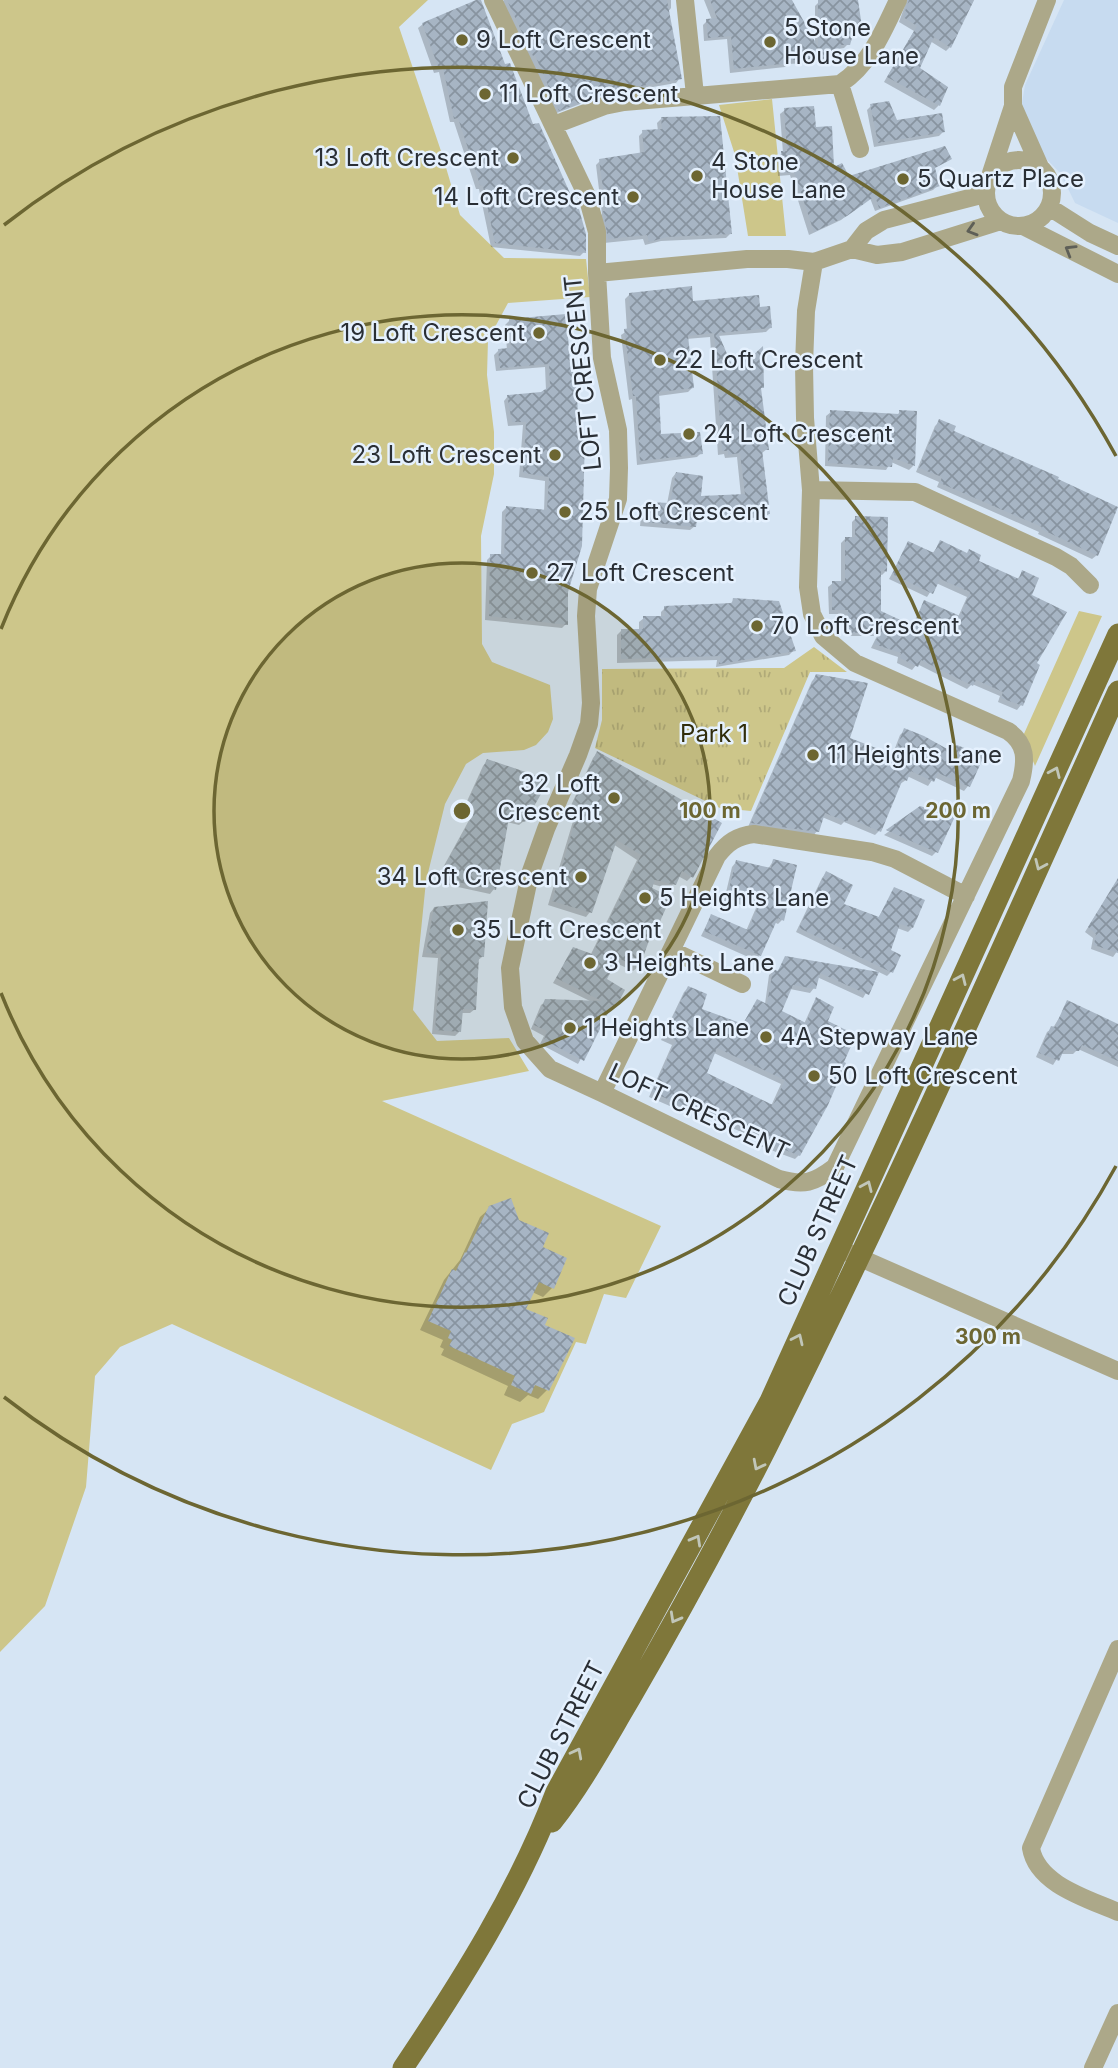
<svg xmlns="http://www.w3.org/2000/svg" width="1118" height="2068" viewBox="0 0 1118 2068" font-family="Inter,sans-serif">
<defs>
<pattern id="park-tufts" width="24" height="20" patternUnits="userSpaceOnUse" patternTransform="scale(1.75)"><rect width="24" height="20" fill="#cdc68a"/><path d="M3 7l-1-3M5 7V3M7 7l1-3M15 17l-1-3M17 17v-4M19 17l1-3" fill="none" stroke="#b0aa78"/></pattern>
<pattern id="building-cross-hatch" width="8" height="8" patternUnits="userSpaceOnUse" patternTransform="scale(1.75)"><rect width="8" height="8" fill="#a7b5c4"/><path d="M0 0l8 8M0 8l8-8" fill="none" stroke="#8894a0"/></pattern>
</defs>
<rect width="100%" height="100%" fill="#d6e5f4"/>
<!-- built -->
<path fill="#c7dbf0" d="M1064,0h54v223l-43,-20 -14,-29 -27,-28 -13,-37 4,-24z"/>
<!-- grass -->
<path fill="#cdc68a" d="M0,0h428l-29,27 43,127 18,61 44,43 82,1 4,38 -82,6 -20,37 -1,35 7,57v42l-13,62 1,108 10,18 58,23 3,34 -5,13 -12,13 -12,5 -41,3 -17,11 -21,40 -19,77 -13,129 24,31 72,-3 20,33 -147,30 279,125 -35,72 -22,-4 -18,50 -10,-2 -32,70 -32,12 -21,46 -319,-146 -52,23 -25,29 -9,111 -41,119 -45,46z
M772,99l14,137h-38l-13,-81 -16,-50z
M1079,611l23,5 -67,150 -12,-30z"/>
<!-- park -->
<path fill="url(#park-tufts)" d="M814,647l33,25h-37l-59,139 -31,-3 -125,-60 7,-28v-51l182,-1z"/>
<!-- shadow -->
<path fill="#0003" fill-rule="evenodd" d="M504,0h167v8l-3,4 12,66 -4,5 -75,13 -47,18 -52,-112z
M704,0h86l25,44v-38l4,-4 37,-2 4,27 -8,6 -4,11 -4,4 -6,1 -2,8 -5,5 -43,2 -3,3 -55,6 -3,-34 -23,2 -1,-16 4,-4 5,-1z
M907,0h67l-24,47 -4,4 -16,-10 -12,27 28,19 -7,18 -5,5 -50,-28 30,-51 -15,-9z
M423,24l80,42 29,60 52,126 -4,4 -89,-9 -12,-58h-3l-22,-67h-4l-11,-50 -5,1 -16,-45z
M871,106l24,15 48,11 -4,4 -65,11 -7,-37z
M785,110l29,19 19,41 15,8 102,-20 -17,11 5,16 -5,5 -58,21 -5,-13 -29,22 -32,15 -19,-60 -12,1 -1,-19 6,-4 -3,-39z
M661,119l69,115 -4,4 -65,3 -16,4 -2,-6 -39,4 -5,-26 3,-3 -6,-49 4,-4 40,-6 -1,-19 4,-4 15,-1 -1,-8z
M630,294l129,15 11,19 -4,4 -48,4 12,29 29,25 8,59 -5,4 7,61 -5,4 -68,-1 -1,9 -5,4 -50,-4 2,-18 5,-4h20l5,-26 4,-5 23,25 42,-2 -4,-39 -12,1 -1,-4 -6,1 -8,-118 -24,2 7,48 -5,5 -30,4 1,40 42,17 -4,4 -60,8 -5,-66 -3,1 -8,-65 6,-4 -2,-32z
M565,316l1,308 -4,4 -77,-8 2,-60 4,-4 10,-1 1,-43 4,-4 38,4 1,-31 -26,-4 4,-52 -15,1 -4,-25 4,-5 34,-2 4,-4 -1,-23 -49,4 -2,-16 5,-5h8l-2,-25 5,-5z
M831,412l65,4 4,-4h15l-2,54 -4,4 -18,-8 -5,8 -61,-4 1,-50z
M940,421l11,11 146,123 -5,4 -54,-25 1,-2 -102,-45 2,-5 -23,-10 19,-46z
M856,518l30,53 -4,4 -3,-1 1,38 31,15 14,-25 33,15 9,-20 -31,-14 -9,14 -38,-18 20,-36 23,11 8,-11 77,37 5,-8 8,23 5,69 3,1 -17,40 -4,5 -19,-8 2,-6 -28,-12 -5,5 -50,-25 -5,6 -15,-7 1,-6 -27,-9 6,-12h-33v-22h-15l-1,-27 5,-4 8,-1v-39l5,-5h6v-16z
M734,600l60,50 -5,5 -73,12 1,-7 -100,3v-28l4,-4h18v-9l5,-4h17v-6l4,-4 64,-3z
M817,676l31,63 44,17 8,-21 5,-5 44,22 33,5 -14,29 -4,5 -30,-14 -6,9 -21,-10 -1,4 -6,4 -21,47 -4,4 -31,-13 -3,3 -19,-8 -5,14 -4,5 -65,-9 64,-146z
M597,753l94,124 -4,4 -9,-5 -8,13 -18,-5 -1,54 -4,4 -9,25 -5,4 -19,-9 -9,18 18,11 -9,15 -4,5 -2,-2 -30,55 -38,-20 4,-8 -13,-7 10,-24 5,-4 46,1 -39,-19 20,-34 17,7 47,-96 -24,-16 -23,68 -4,5 -38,-12 26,-87 -7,-4 26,-56z
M487,761l37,60 -5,4 -12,-3 -13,67 -4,5 -55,-12 38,-69 -10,-3 20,-44z
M937,804l-1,48 -4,4 -48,-21 37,-27 10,3z
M773,861l9,59 -4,4 -4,-2 -14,33 -5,5 -54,-24 10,-20 35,15 10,-23 -32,-7 8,-34 4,-5 32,7z
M826,873l15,32 37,13 17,-29 17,39 -4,4 -11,-4 -8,23 2,21 -4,4 -91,-44 26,-54z
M1118,880v70l-5,7 -22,-8 2,-11 -8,-6z
M434,908l48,49 -5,4 -2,48 -5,4h-9l-1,18 -5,5 -23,-2 6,-76 -16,-1 8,-44z
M786,958l91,16 -14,24 -46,-21 -3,11 -4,5 -20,-4 -10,23 24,12 9,-20 4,-4 8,22 -26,133 -4,4 -40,-15 2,-5 -74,-33 -4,4 -30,-13 23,-52 -11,-5 23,-48 4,-4 11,22 43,15 15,-24 8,3 4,-29 5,-4 3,1zM714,1053l67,31 -10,22 -67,-32z
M1068,1003l50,23v41l-40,-18 -5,5h-13l-7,11 -17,-8 11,-25 6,-4z
M490,1208l28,13 22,27 25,11 -13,29 -9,9 -11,-5 -8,18 19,16 29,13 -25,51 -9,9 -10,-4 -8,7 -16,-7 4,-9 -67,-31 3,-6 -4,-2 3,-7 -23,-10 24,-50 16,-20 20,-43z"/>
<!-- building -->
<path fill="url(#building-cross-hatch)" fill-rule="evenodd" d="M476,0h5l24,64 5,-1 23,61 6,-1 38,86h2l7,25v19l-91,-10 -12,-57 -3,-1 -22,-67 -4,1 -11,-51 -4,1 -17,-46z
M507,0h160l15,79 -75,13 -48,19 -24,-56 -2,1z
M710,0h82l26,47v-47h40l4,27 -8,4 -4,14h-9l-4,13 -46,2v3l-57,6 -3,-33 -23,2 -2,-19 11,-1z
M909,0h65l-23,48 -17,-11 -14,31 28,19 -8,19 -53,-29 30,-51 -14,-9z
M889,101l8,19 45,-7 3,19 -67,11 -8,-39z
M814,106l2,21 16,-1 2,41 8,-4 7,13 96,-30 7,13 -17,9 5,18 -61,22 -4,-12 -28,20 -33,16 -20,-60 -12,1 -1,-22h6l-3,-43z
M720,116l12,118 -65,3 -18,5 -2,-7 -39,4 -5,-28h3l-7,-52 45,-7 -2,-22 20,-1 -1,-12z
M692,286l1,15 66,-6 1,12 10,-1 2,22 -54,5 13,30 19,-5 13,-12 1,42h-3l8,62h-7l8,64 -72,-1 -2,14 -53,-5 3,-20 24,1 6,-31 27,4 -2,20 44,-2 -5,-41 -12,2v-4h-6l-8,-118 -26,3 6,52 -35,4 2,42 39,-2 3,22 -63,7 -4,-65h-3l-9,-67 7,-1 -2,-35z
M566,314l5,58h5l3,65h6l-3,109 -14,46v33l-79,-9 1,-62h14l2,-48 41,4 2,-33 -26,-4 3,-51h-14l-5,-27 34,-3 9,-6 -1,-22 -49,4 -2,-19 13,-1 -2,-29z
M830,410l69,4v-4l18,1 -2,55 -22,-8 -1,9 -64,-4z
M939,419l17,7 -2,5 105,46 -1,2 60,28 -20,49 -57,-27 1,-2 -102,-44 2,-6 -23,-9z
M855,516l33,1 -1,55 -6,-3v42l32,15 11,-26 36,16 10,-24 -30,-13 -7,15 -41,-20 16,-33 26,12 6,-13 27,13 2,-4 12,6 -2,6 40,18 3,-9 17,8 -7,17 35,17 -30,51 3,2 -17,41 -22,-8 2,-6 -27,-12 -3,6 -52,-26 -3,7 -18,-9 1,-5 -27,-9 6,-12 -32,1v-23h-16v-29h13v-44h10z
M733,598l46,3 17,50 -77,13 2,-8 -100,3v-30h22v-13h22l-1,-10 68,-3z
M816,674l52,9 -18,55 44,17 10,-27 20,8 25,14 8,-5 27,11 -14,31 -32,-14 -4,9 -23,-11 -4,10 -4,-2 -22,53 -32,-14 -2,4 -22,-9 -6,19 -68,-9z
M597,751l125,72 -29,55 -11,-7 -6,14 -21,-5 -3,8 19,9 -19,42 -2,-1 -11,30 -21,-10 -11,21 18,11 -9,17 -4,-2 -28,56 -40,-21 3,-9 -13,-6 11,-26 57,2 -46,-23 17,-31 19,7 49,-99 -24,-15 -25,73 -40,-12 25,-87 -7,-5z
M487,759l62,21 -24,42 -16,-4 -13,72 -58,-12 38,-69 -10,-3z
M936,802l22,8 -20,43 -52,-23 34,-24 13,4z
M773,859l24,6 -13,56 -6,-3 -17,38 -57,-25 7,-17 37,16 11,-26 -32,-7 9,-37 35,8z
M826,871l27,14 -9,19 35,13 15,-30 31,13 -12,28 -13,-4 -9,26 10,5 -8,18 -94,-45z
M1118,878v75l-24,-8 2,-11 -8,-7z
M488,901l-4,56h-5l-3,53 -13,-1 -2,23 -26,-2 6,-76 -15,-1 8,-46z
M785,956l94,16 -10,23 -49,-22 -4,16 -23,-4 -11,26 24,12 10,-26 18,10 -6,14 28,14 -12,27 2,1 -18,42 -28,51 -42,-17 2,-4 -73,-33 -2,5 -33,-15 24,-52 -12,-5 24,-49 19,8 -5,15 41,15 14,-25 10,5 6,-35 5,2zM717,1048l68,32 -12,25 -66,-32z
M1067,1000l51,24v37l-36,-16 -3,6 -15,-1 -5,11 -20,-8 12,-27 4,1z
M511,1198l8,22 30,13 -6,14 24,11 -13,31 -15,-7 -13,27 22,9 -3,7 30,13 -26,53 -14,-6 -4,9 -20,-9 4,-9 -66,-30 3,-6 -4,-2 3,-7 -23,-10 24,-52 4,2 9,-19 1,1 23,-47z"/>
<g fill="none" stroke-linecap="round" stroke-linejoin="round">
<!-- minor -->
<path stroke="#aca889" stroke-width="18" d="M493,0l94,196 10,36v41l5,85 16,72 1,38 -1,31 -30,90 -2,27 5,87 -2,21 -11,31 -32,74 -16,45 -20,94 3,39 12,34 25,28 52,24 177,86c25,7 35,4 56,-12l186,-386c5,-21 6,-37 -13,-50l-153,-68 -32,-27 -11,-22 -4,-27 3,-97 -6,-72 -1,-53 2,-54 8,-49
M685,0l10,95
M840,84l20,65
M1013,106l27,61
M554,125l50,-19 20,-4 216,-18c30,-20 43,-52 58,-84
M986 193a33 33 0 1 1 66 0a33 33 0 1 1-66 0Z
M991,173l22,-67v-19l34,-87
M1049,207l41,26 28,13
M1023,226l95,48
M852,249l25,6 25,-3 99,-31
M852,249l14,-18 18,-11 101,-26
M597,273l150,-14h41l26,3 38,-13
M811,490l104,2 141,65 15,9 19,19
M673,951l69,33
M602,1093l115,-237c11,-14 20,-20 37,-22l118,18 23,7 71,37
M849,1253l269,118
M1118,1649l-87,199c6,37 58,51 87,64
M1093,2068l25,-55"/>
<!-- major -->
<path stroke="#7f773a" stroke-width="21" d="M552,1822c30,-38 53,-81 78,-123 48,-83 94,-167 137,-252 124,-248 237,-503 351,-756
M403,2068c58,-86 116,-178 153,-276l214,-391 348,-767"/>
</g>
<!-- one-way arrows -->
<defs><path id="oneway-chevron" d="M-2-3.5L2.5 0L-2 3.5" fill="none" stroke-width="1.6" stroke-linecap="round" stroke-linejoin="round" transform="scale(1.75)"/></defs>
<g stroke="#5e5f57">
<use href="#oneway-chevron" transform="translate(972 230) rotate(163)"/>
<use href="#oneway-chevron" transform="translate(1070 250) rotate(-149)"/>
</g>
<g stroke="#c1c6b9">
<use href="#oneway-chevron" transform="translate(1055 772) rotate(-66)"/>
<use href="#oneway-chevron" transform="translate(1040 865) rotate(114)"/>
<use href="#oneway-chevron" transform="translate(961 979) rotate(-66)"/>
<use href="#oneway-chevron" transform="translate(867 1186) rotate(-66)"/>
<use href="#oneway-chevron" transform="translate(798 1339) rotate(-65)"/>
<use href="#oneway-chevron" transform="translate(758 1465) rotate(117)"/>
<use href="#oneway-chevron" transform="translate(696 1540) rotate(-61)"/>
<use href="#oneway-chevron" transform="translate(675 1618) rotate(119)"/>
<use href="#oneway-chevron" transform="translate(577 1753) rotate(-62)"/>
</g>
<!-- distance rings -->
<circle cx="462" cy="811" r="248" fill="#6c6632" fill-opacity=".12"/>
<g fill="none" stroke="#6c6632" stroke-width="3.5">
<circle cx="462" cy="811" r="248"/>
<path d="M1 629A496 496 0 1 1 1 993"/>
<path d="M1116 1166A744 744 0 0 1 4 1397M4 225A744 744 0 0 1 1116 456"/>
</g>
<!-- markers -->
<g fill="#6c6632" stroke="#e5f1fe" stroke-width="2.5">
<circle cx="462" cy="40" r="7"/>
<circle cx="770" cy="42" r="7"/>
<circle cx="485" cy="94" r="7"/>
<circle cx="513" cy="158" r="7"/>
<circle cx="697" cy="176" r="7"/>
<circle cx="903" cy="179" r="7"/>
<circle cx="633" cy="197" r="7"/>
<circle cx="539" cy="333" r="7"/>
<circle cx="660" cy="360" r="7"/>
<circle cx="689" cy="434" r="7"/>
<circle cx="555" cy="455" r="7"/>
<circle cx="565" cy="512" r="7"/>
<circle cx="532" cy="573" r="7"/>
<circle cx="757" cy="626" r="7"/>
<circle cx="813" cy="755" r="7"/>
<circle cx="614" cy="798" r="7"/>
<circle cx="581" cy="877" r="7"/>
<circle cx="645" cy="898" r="7"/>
<circle cx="458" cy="930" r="7"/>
<circle cx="590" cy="963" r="7"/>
<circle cx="570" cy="1028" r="7"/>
<circle cx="766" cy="1037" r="7"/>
<circle cx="814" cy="1076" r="7"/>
</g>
<g text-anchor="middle" stroke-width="5" stroke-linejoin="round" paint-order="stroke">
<!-- poi labels -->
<g font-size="24" fill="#2a2f35" stroke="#e5f1fe" text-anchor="start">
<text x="784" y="36">5 Stone<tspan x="784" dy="28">House Lane</tspan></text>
<text x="476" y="48">9 Loft Crescent</text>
<text x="499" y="102">11 Loft Crescent</text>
<text x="499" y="166" text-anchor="end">13 Loft Crescent</text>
<text x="711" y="170">4 Stone<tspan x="711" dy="28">House Lane</tspan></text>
<text x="917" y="187">5 Quartz Place</text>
<text x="619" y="205" text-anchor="end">14 Loft Crescent</text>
<text x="525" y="341" text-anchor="end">19 Loft Crescent</text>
<text x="674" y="368">22 Loft Crescent</text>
<text x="703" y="442">24 Loft Crescent</text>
<text x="541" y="463" text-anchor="end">23 Loft Crescent</text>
<text x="579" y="520">25 Loft Crescent</text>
<text x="546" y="581">27 Loft Crescent</text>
<text x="771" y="634">70 Loft Crescent</text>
<text x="827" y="763">11 Heights Lane</text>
<text x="600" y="792" text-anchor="end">32 Loft<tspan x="600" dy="28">Crescent</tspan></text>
<text x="567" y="885" text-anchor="end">34 Loft Crescent</text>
<text x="659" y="906">5 Heights Lane</text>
<text x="472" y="938">35 Loft Crescent</text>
<text x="604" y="971">3 Heights Lane</text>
<text x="584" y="1036">1 Heights Lane</text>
<text x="780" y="1045">4A Stepway Lane</text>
<text x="828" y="1084">50 Loft Crescent</text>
</g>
<!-- street labels -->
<g font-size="24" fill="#2a2f35" stroke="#e5f1fe">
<text transform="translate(583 373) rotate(-96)" y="8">LOFT CRESCENT</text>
<text transform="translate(699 1112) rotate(25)" y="8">LOFT CRESCENT</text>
<text transform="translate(818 1231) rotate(-66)" y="8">CLUB STREET</text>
<text transform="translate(561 1735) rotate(-63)" y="8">CLUB STREET</text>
</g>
<!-- park labels -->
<g font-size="24" fill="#312d0b" stroke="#e5f1fe">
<text x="714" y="742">Park 1</text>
</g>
</g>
<circle cx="462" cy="811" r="10" fill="#6c6632" stroke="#e5f1fe" stroke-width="3.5"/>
<g font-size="21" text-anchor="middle" font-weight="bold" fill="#6c6632" stroke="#e5f1fe" stroke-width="5" stroke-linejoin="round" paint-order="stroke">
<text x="710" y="818">100 m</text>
<text x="958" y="818">200 m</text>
<text x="988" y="1344">300 m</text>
</g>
</svg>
